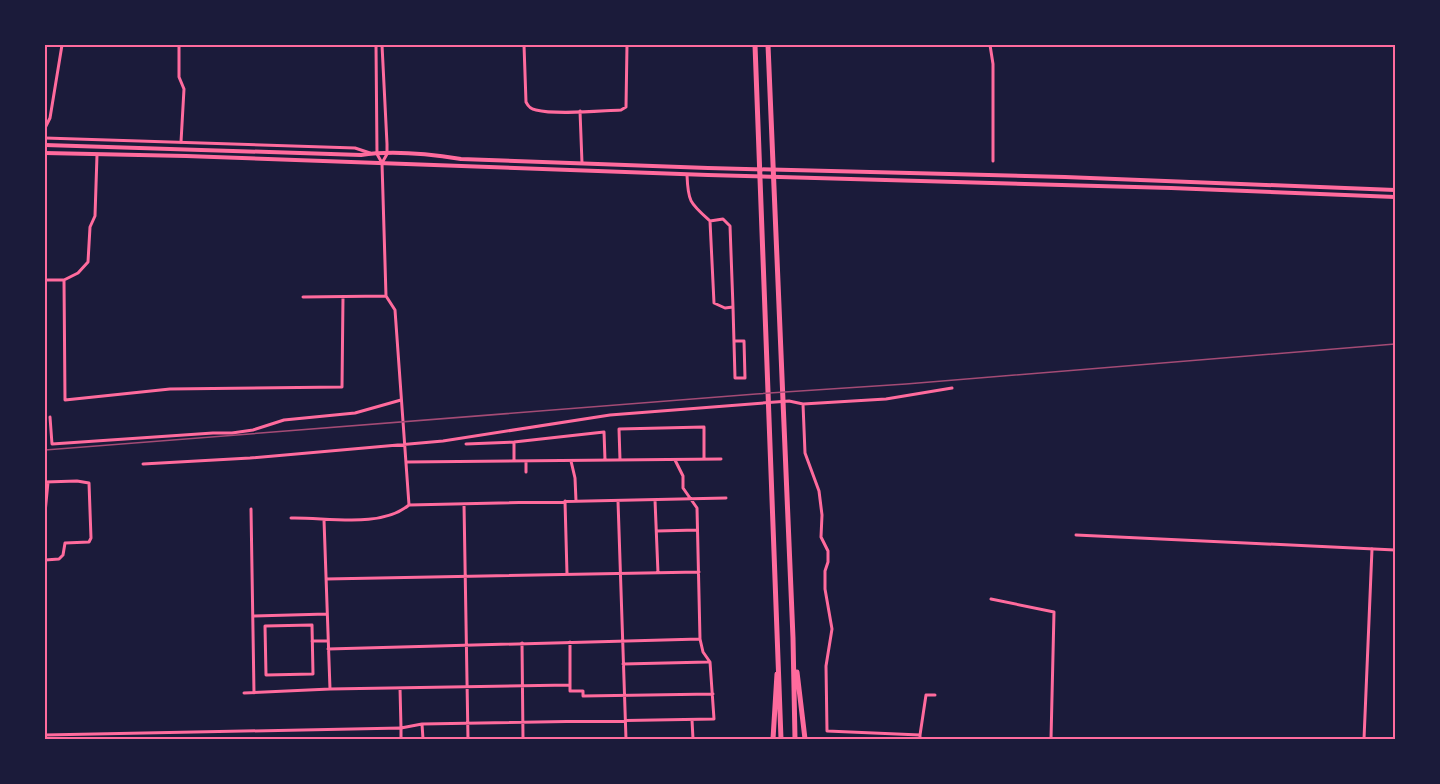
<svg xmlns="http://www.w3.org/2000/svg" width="1440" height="784" viewBox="0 0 1440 784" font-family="'IBM Plex Sans',sans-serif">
<rect width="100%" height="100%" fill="#1b1b3a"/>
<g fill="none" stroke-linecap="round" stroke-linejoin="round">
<!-- minor -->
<path stroke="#ff6b9d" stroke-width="3" d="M179,45v32l5,12 -3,53
M524,45l2,57c2,4 4,7 10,8 20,5 62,1 85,0l5,-3 1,-62
M990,45l3,19v97
M580,111l2,52
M45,128l5,-10 12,-73
M382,163l4,133 9,14 14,195
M687,175c1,27 3,28 23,46l4,82 11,5 8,-1 -3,-81 -7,-7 -13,2
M45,280h19l1,120 105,-11 172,-2 1,-90
M64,280l14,-7 10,-11 2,-35 5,-11 2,-61
M303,297l83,-1
M733,307l2,71h10l-1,-37h-10
M803,404l83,-5 66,-11
M50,417l2,27 161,-11h19l21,-3 31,-10 71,-7 46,-13
M514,442v19
M466,444l48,-2 90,-10 1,28
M620,460l-1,-31 85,-2v32
M571,461l4,17 1,23
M407,462l314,-3
M526,462v10
M143,464l107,-6 193,-17 167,-26 179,-14 14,3 2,49 14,38 3,24 -1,22 7,14v11l-3,9v18l7,40 -6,37 1,65 93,4v4
M45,482l32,-1 12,2 2,55 -2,4 -24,1 -2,12 -4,4 -14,1
M655,500l3,73
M565,501l2,73
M618,501l8,238
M464,504l4,235
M251,509l3,184
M45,513l3,-31
M291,518c35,-1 89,11 118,-13l317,-7
M324,520l6,169
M657,531l40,-1
M326,579l373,-7
M991,599l63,13 -3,127
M253,616l74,-2
M312,625l1,49 -47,1 -1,-49z
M312,641h16
M570,642v43
M522,643l1,96
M328,649l372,-10
M623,664l85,-2
M400,688l1,40 21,-4 292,-5 -4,-57 -7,-10 -3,-13 -3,-131 -14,-20v-12l-8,-16
M244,693l86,-4 240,-4v6h13v5l130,-2
M692,720l1,19
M422,724l1,15
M920,735l6,-40h9
M1364,739l8,-190"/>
<!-- tertiary -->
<path stroke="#ff6b9d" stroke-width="3" d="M376,45l1,109 5,9
M45,138l310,10 15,5
M382,163l5,-9v-10l-5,-99
M1076,535l319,15
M45,735l356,-7v11"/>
<!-- secondary -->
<path stroke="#ff6b9d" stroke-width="4" d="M45,145l316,10c32,-5 69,-1 100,4l247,9 357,9 330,13
M45,153l141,3 522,19 463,13 224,9"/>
<!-- motorway -->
<path stroke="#ff6b9d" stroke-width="5" d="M755,45l26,694
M768,45l25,593 2,101
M797,672l8,67
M773,739l4,-65"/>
<!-- rail -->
<path stroke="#a44b75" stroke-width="1.5" d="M45,450l711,-56 150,-10 489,-40"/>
</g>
<!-- border -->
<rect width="1440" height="784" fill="none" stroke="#1b1b3a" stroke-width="93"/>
<rect x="46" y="46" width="1348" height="692" fill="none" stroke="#ff6b9d" stroke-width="2"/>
</svg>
